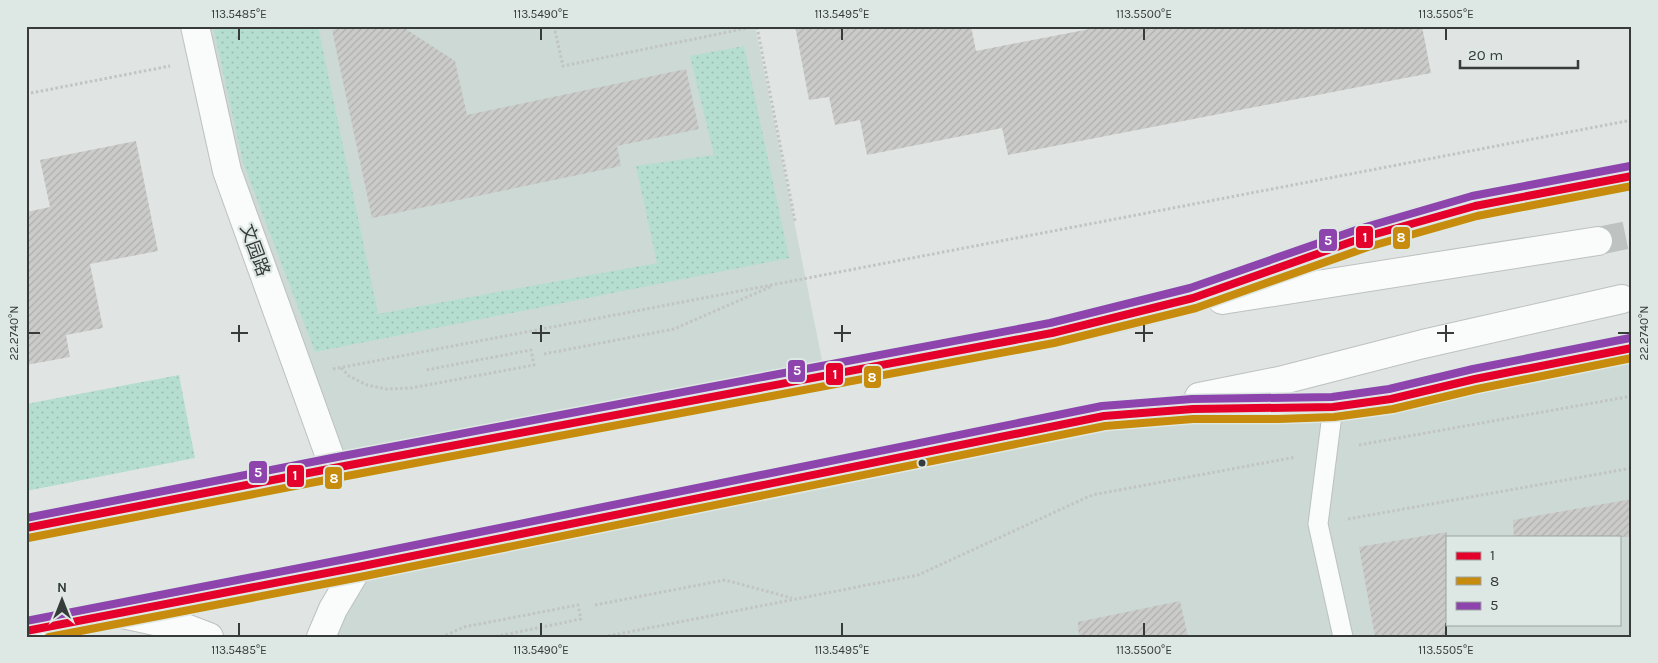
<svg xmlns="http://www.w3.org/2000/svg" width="1658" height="663" viewBox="0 0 1658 663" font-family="Karla,'Noto Sans SC',sans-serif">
<defs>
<pattern id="green-dots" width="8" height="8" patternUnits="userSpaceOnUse" patternTransform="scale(1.25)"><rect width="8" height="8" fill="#b5ded1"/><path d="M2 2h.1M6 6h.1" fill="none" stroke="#9cbfb4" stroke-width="1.8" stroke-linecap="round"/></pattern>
<pattern id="building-hatch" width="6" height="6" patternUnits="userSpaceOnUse" patternTransform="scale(1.25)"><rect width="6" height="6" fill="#cbcbca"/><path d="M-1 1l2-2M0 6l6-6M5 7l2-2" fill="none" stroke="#afafae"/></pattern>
</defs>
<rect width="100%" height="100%" fill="#e0e5e3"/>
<!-- built -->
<path fill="#ccd9d5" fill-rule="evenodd" d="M195,26h560l70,349 -490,92z
M1632,349v288h-290l-33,-141 32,141h-1013l30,-70 746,-151 174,-6zM1447,537h172v87h-172z"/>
<!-- green -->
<path fill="url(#green-dots)" d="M213,26h105l60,288 279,-51 -21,-97 78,-11 -24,-99 54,-10 45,212 -474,94 -72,-190z
M179,375l16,83 -169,33v-87z"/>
<!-- building -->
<path fill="url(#building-hatch)" d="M351,26h50l54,35 12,54 219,-46 13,60 -82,17 4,20 -249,52 -40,-188z
M795,26h176l5,25 129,-25h317l9,47 -423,82 -6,-27 -135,27 -7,-35 -25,5 -6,-28 -20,3z
M136,141l22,110 -68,13 13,64 -37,7 4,22 -44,8v-153l24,-5 -10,-47z
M1632,499v38h-118l-1,-17z
M1447,532v105h-72l-16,-90z
M1180,601l8,36h-109l-1,-15z"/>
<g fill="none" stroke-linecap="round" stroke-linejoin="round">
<!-- primary-tunnel -->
<path stroke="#bec3c1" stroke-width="28" stroke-dasharray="28 14" stroke-linecap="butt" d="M1598,241l34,-7"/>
<defs>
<path id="service" d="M1333,407l-15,117 25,113"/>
<path id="minor" d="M118,613l65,14 26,10
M321,637l12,-28 25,-42"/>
<path id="tertiary" d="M195,26l32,145 107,297"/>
<path id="primary" d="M1222,300l376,-59
M1199,397l80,-16 144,-37 199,-45
M26,528l308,-60 718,-135 76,-18 65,-17 172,-61 110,-31 157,-30
M26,631l332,-64 746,-151 89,-7h85l55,-2 58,-8 84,-20 157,-31"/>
</defs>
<!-- service casing -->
<use href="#service" stroke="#bdc1c0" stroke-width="21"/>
<!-- minor casing -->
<use href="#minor" stroke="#bdc1c0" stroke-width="30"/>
<!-- tertiary casing -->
<use href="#tertiary" stroke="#bdc1c0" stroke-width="30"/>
<!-- primary casing -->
<use href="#primary" stroke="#bdc1c0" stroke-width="30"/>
<!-- path -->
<path stroke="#c2c4c3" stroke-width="3" stroke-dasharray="2.5 2.5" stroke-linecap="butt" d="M554,26l9,40 194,-40
M757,27l38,194
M26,94l144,-28
M544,354l130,-25 98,-43
M341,368l8,8 18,9 19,4 25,-1 123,-23 -3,-15 -105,20
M333,369l1299,-249
M1359,445l273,-49
M1348,519l284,-51
M595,605l130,-25 67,18
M441,637l23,-10 114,-22 3,14 -88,18
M603,637l315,-62 174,-80 204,-38"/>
<!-- service -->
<use href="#service" stroke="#fafbfb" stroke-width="19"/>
<!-- minor -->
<use href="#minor" stroke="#fafbfb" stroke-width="28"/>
<!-- tertiary -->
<use href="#tertiary" stroke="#fafbfb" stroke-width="28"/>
<!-- primary -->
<use href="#primary" stroke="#fafbfb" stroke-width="28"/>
<defs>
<path id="bus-1" d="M26,528l308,-60 718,-135 141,-35 172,-61 110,-31 157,-30
M26,631l332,-64 746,-151 89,-7 140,-2 58,-8 84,-20 157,-31"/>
<path id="bus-2" d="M28,538l308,-60 718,-135 142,-35 172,-61 109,-31 155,-30
M49,637l311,-60 745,-151 88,-7h85l56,-2 59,-8 84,-20 155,-31"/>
<path id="bus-3" d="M26,518l306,-60 718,-135 140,-35 172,-60 110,-32 158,-30
M26,621l330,-64 746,-151 90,-7 140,-2 57,-8 84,-20 157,-31"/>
</defs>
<!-- bus-1 casing -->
<use href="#bus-1" stroke="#dde8e4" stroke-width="11"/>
<!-- bus-2 casing -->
<use href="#bus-2" stroke="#dde8e4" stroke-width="11"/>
<!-- bus-3 casing -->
<use href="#bus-3" stroke="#dde8e4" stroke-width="11"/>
<!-- bus-1 -->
<use href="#bus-1" stroke="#e4002b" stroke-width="8"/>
<!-- bus-2 -->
<use href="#bus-2" stroke="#c78b0e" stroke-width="8"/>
<!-- bus-3 -->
<use href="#bus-3" stroke="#8e44ad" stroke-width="8"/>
</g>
<!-- ticks -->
<path fill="none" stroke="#373b3a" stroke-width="2" d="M239,28v12M541,28v12M842,28v12M1144,28v12M1446,28v12M239,325v17M541,325v17M842,325v17M1144,325v17M1446,325v17M28,333h12M231,333h17M532,333h18M834,333h17M1135,333h18M1437,333h17M1618,333h12M239,623v13M541,623v13M842,623v13M1144,623v13M1446,623v13"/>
<!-- markers -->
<circle fill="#373b3a" stroke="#dde8e4" stroke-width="2" cx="922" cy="463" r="4.5"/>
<g text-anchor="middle" stroke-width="4.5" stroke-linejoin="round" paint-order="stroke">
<!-- street labels -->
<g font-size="18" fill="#373b3a" stroke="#dde8e4">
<text transform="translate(255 250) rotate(70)" y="6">文园路</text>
</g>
</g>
<g stroke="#dde8e4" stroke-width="2">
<rect x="1355" y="225" width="19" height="24" rx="5" fill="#e4002b"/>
<rect x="1392" y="226" width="19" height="24" rx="5" fill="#c78b0e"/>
<rect x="1318" y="228" width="20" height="24" rx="5" fill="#8e44ad"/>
<rect x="787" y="359" width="19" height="24" rx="5" fill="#8e44ad"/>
<rect x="825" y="362" width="19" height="24" rx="5" fill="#e4002b"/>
<rect x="863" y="365" width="19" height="24" rx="5" fill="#c78b0e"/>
<rect x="248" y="460" width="20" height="24" rx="5" fill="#8e44ad"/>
<rect x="286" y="464" width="19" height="24" rx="5" fill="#e4002b"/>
<rect x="324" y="466" width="19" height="24" rx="5" fill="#c78b0e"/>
</g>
<g font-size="14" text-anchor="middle" font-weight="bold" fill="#fff">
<text x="1365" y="242">1</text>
<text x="1401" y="242">8</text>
<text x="1328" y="245">5</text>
<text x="797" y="375">5</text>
<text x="835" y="379">1</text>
<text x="872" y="382">8</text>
<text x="258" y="477">5</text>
<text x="295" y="480">1</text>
<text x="334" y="483">8</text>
</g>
<!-- border -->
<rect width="1658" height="663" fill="none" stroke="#dde8e4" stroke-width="55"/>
<!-- legend -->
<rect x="1446" y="536" width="175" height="90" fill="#dde8e4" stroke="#9ba3a0"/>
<rect x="1456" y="552" width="25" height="8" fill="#e4002b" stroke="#9ba3a0"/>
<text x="1490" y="560" font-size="15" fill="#373b3a">1</text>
<rect x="1456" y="577" width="25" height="8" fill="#c78b0e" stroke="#9ba3a0"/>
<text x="1490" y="586" font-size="15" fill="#373b3a">8</text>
<rect x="1456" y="602" width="25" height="8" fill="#8e44ad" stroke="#9ba3a0"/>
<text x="1490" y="610" font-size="15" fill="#373b3a">5</text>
<!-- north arrow -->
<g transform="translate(62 600)" stroke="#dde8e4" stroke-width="4" paint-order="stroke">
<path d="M0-4L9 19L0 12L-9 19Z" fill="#373b3a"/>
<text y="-8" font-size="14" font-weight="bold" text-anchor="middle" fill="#373b3a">N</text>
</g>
<!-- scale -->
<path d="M1460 60v8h118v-8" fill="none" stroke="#373b3a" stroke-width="2.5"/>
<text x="1468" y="60" font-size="15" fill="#373b3a" stroke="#dde8e4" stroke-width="4" paint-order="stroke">20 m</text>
<rect x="28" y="28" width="1602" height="608" fill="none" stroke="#373b3a" stroke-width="2"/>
<g font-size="12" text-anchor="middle" fill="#373b3a">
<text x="239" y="18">113.5485°E</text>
<text x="541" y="18">113.5490°E</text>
<text x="842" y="18">113.5495°E</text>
<text x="1144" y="18">113.5500°E</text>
<text x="1446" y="18">113.5505°E</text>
<text transform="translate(14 333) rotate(-90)" y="4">22.2740°N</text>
<text transform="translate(1644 333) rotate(-90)" y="4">22.2740°N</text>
<text x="239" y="654">113.5485°E</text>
<text x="541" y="654">113.5490°E</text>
<text x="842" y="654">113.5495°E</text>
<text x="1144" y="654">113.5500°E</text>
<text x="1446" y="654">113.5505°E</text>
</g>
</svg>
